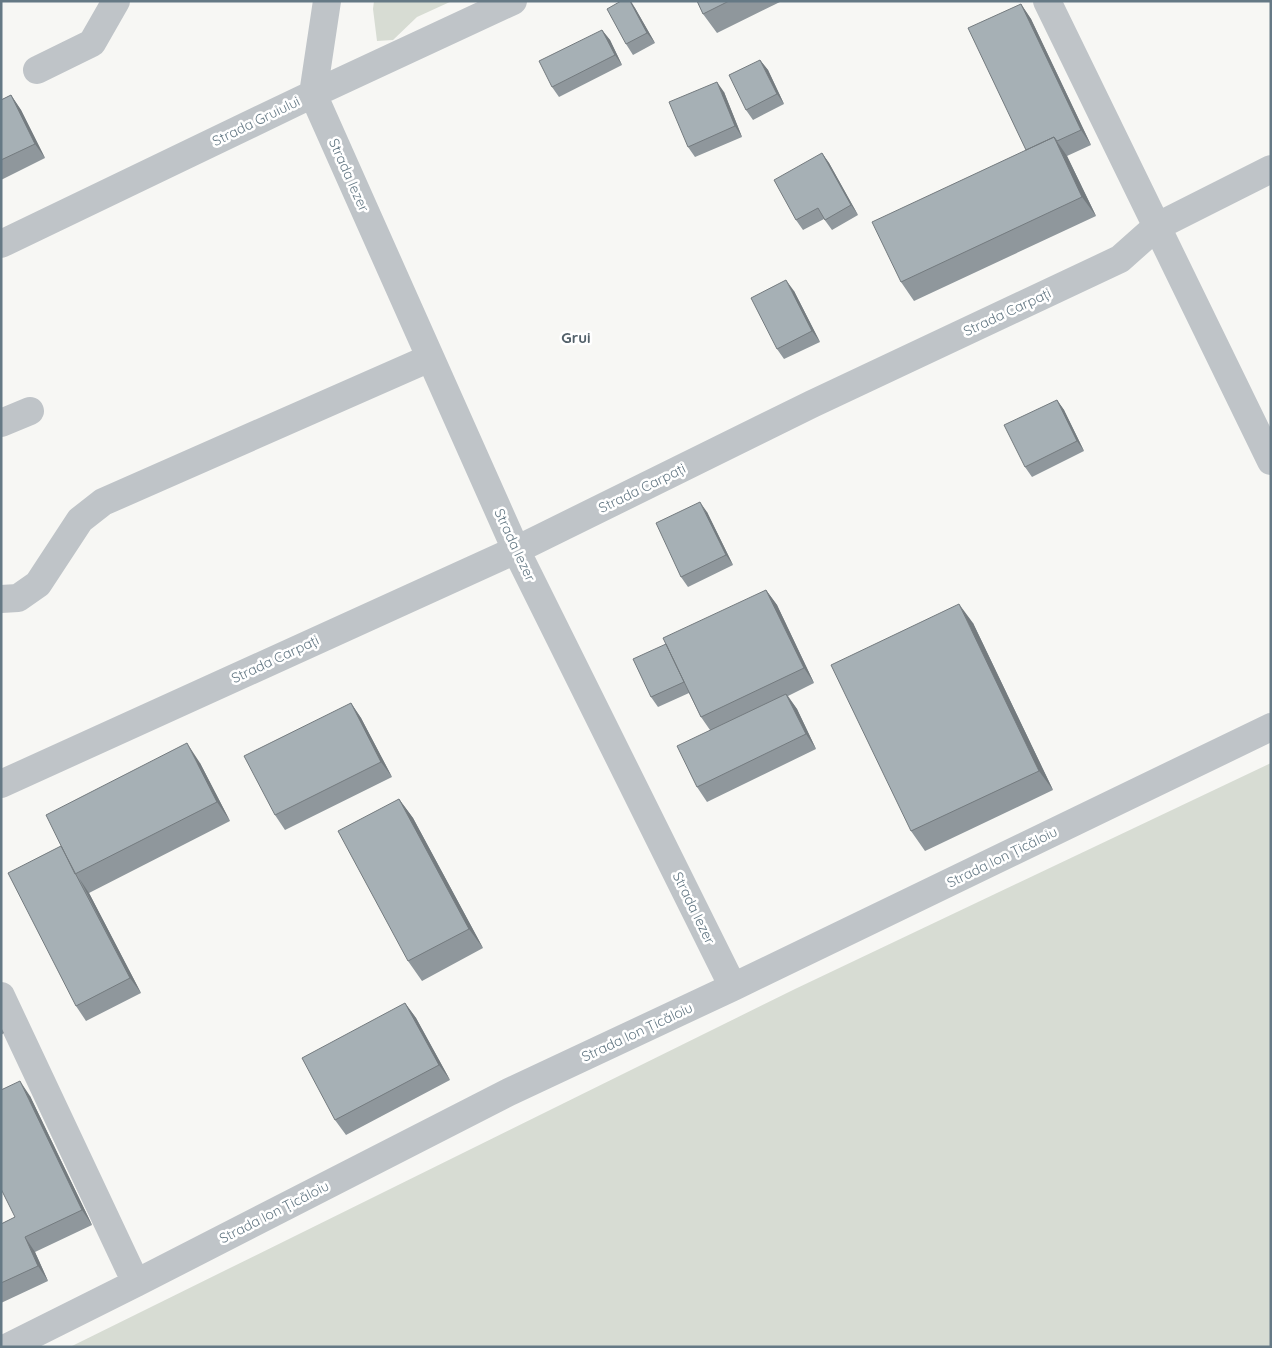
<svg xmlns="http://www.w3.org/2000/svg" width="1272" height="1348" viewBox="0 0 1272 1348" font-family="Quicksand,sans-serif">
<rect width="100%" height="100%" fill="#f7f7f4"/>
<!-- green -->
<path fill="#d7dcd3" d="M374,1h78l-35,16 -24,23 -16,1 -4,-32z
M1271,763v584h-1201l725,-358z"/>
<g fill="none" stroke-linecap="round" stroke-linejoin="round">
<!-- minor -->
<path stroke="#bfc4c8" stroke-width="28" d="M327,1l-14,93 203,456 217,437
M1047,1l224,460
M37,70l55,-27 24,-42
M1,244l312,-150 200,-93
M1,423l29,-12
M1,599l17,-1 20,-14 42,-64 23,-18 327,-144
M1,784l515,-234 296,-146 308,-145 36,-32 115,-58
M1,996l135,287
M8,1347l128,-64 373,-191 224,-105 538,-260"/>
</g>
<!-- wall -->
<path fill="#8f979c" d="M621,1h10l24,42 -22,12 -7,-11z
M697,1h85l-65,32 -14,-19z
M1021,4l10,15 60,126 -24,11 29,60 -182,85 -13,-19 125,-132z
M602,30l8,10 12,25 -63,32 -7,-10z
M760,60l8,10 16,34 -31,16 -7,-10z
M724,92l18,45 -47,20 -7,-10z
M11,95l10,15 24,48 -44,22v-80z
M822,153l7,10 29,52 -26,15 -8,-11 -21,11 -7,-10z
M794,291l26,51 -36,17 -7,-10z
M1057,400l7,10 20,41 -52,26 -7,-10z
M707,512l26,53 -45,22 -7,-10z
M766,590l11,15 37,78 -26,13 9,13 19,40 -109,53 -10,-15 13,-57 -9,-13 -12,-24 -31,14 -7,-10 15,-53z
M973,623l80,167 -128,61 -14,-20z
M351,703l10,15 31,59 -107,53 -10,-15z
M200,763l30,58 -141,72 52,100 -55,28 -10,-15 -15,-160z
M399,799l14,19 70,130 -61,33 -14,-20z
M405,1003l11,15 34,62 -104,55 -11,-15z
M1,1027l3,6 -3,2z
M30,1096l62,129 -57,27 13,29 -47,22v-79l14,-7z"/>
<!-- shaded-wall -->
<path fill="#747b7f" d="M630,1l5,7 20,35 -8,-10z
M1021,4l10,15 60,126 -10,-15z
M602,30l8,10 12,25 -7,-10z
M760,60l8,10 16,34 -7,-10z
M717,82l7,10 18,45 -7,-11z
M11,95l10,15 24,48 -10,-14z
M1054,137l13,19 29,60 -14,-19z
M822,153l7,10 29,52 -7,-10z
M786,280l8,11 26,51 -8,-11z
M1057,400l7,10 20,41 -7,-10z
M700,502l7,10 26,53 -7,-10z
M766,590l11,15 37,78 -10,-15z
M959,604l14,19 80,167 -14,-19z
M786,694l11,15 19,40 -10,-15z
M351,703l10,15 31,59 -11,-15z
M187,743l13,20 30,58 -13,-19z
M399,799l14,19 70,130 -14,-19z
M79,878l10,15 52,100 -11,-15z
M405,1003l11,15 34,62 -11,-15z
M20,1081l10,15 62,129 -10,-15z
M25,1237l10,15 13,29 -10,-15z"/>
<!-- building -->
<path fill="#a6b0b5" stroke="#747b7f" d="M621,1h9l17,32 -21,11 -19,-35z
M697,1h32l-26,13z
M1021,4l60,126 -24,11 -3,-4 -28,13 -58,-122z
M602,30l13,25 -63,32 -13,-26z
M760,60l17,34 -31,16 -17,-35z
M717,82l18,44 -47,21 -19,-45z
M11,95l24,49 -34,16v-60z
M1054,137l28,60 -181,85 -29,-60z
M822,153l29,52 -26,15 -7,-12 -22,12 -22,-40z
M786,280l26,51 -35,18 -26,-51z
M1057,400l20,41 -52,26 -21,-42z
M700,502l26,53 -45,22 -25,-54z
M766,590l38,78 -103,49 -38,-79z
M959,604l80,167 -128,60 -80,-166z
M666,644l18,38 -33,15 -18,-38z
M786,694l20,40 -109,53 -20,-41z
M351,703l30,59 -106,53 -31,-59z
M187,743l30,59 -142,72 -29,-59z
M399,799l70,130 -61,32 -70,-130z
M61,846l69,132 -54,28 -68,-133z
M405,1003l34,62 -104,55 -33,-62z
M20,1081l62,129 -57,27 13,29 -37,17v-59l14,-7 -14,-28v-99z"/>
<g text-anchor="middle" stroke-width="5" stroke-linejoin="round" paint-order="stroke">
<!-- street labels -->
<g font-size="14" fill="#657985" stroke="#fff">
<text transform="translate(256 121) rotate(-26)" y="5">Strada Gruiului</text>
<text transform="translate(349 175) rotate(66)" y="5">Strada Iezer</text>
<text transform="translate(1007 312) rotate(-25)" y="5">Strada Carpați</text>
<text transform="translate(642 488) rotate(-26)" y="5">Strada Carpați</text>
<text transform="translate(515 545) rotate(65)" y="5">Strada Iezer</text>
<text transform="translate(275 659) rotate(-25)" y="5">Strada Carpați</text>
<text transform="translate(1002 857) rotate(-26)" y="5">Strada Ion Țicăloiu</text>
<text transform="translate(694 908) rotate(64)" y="5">Strada Iezer</text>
<text transform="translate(637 1032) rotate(-25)" y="5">Strada Ion Țicăloiu</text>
<text transform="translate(274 1212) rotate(-27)" y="5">Strada Ion Țicăloiu</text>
</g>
<!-- neighbourhood labels -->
<g font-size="15" font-weight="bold" fill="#53616a" stroke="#fff">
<text x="576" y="343">Grui</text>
</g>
</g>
<!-- border -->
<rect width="1272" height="1348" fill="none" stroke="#657985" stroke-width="5"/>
</svg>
